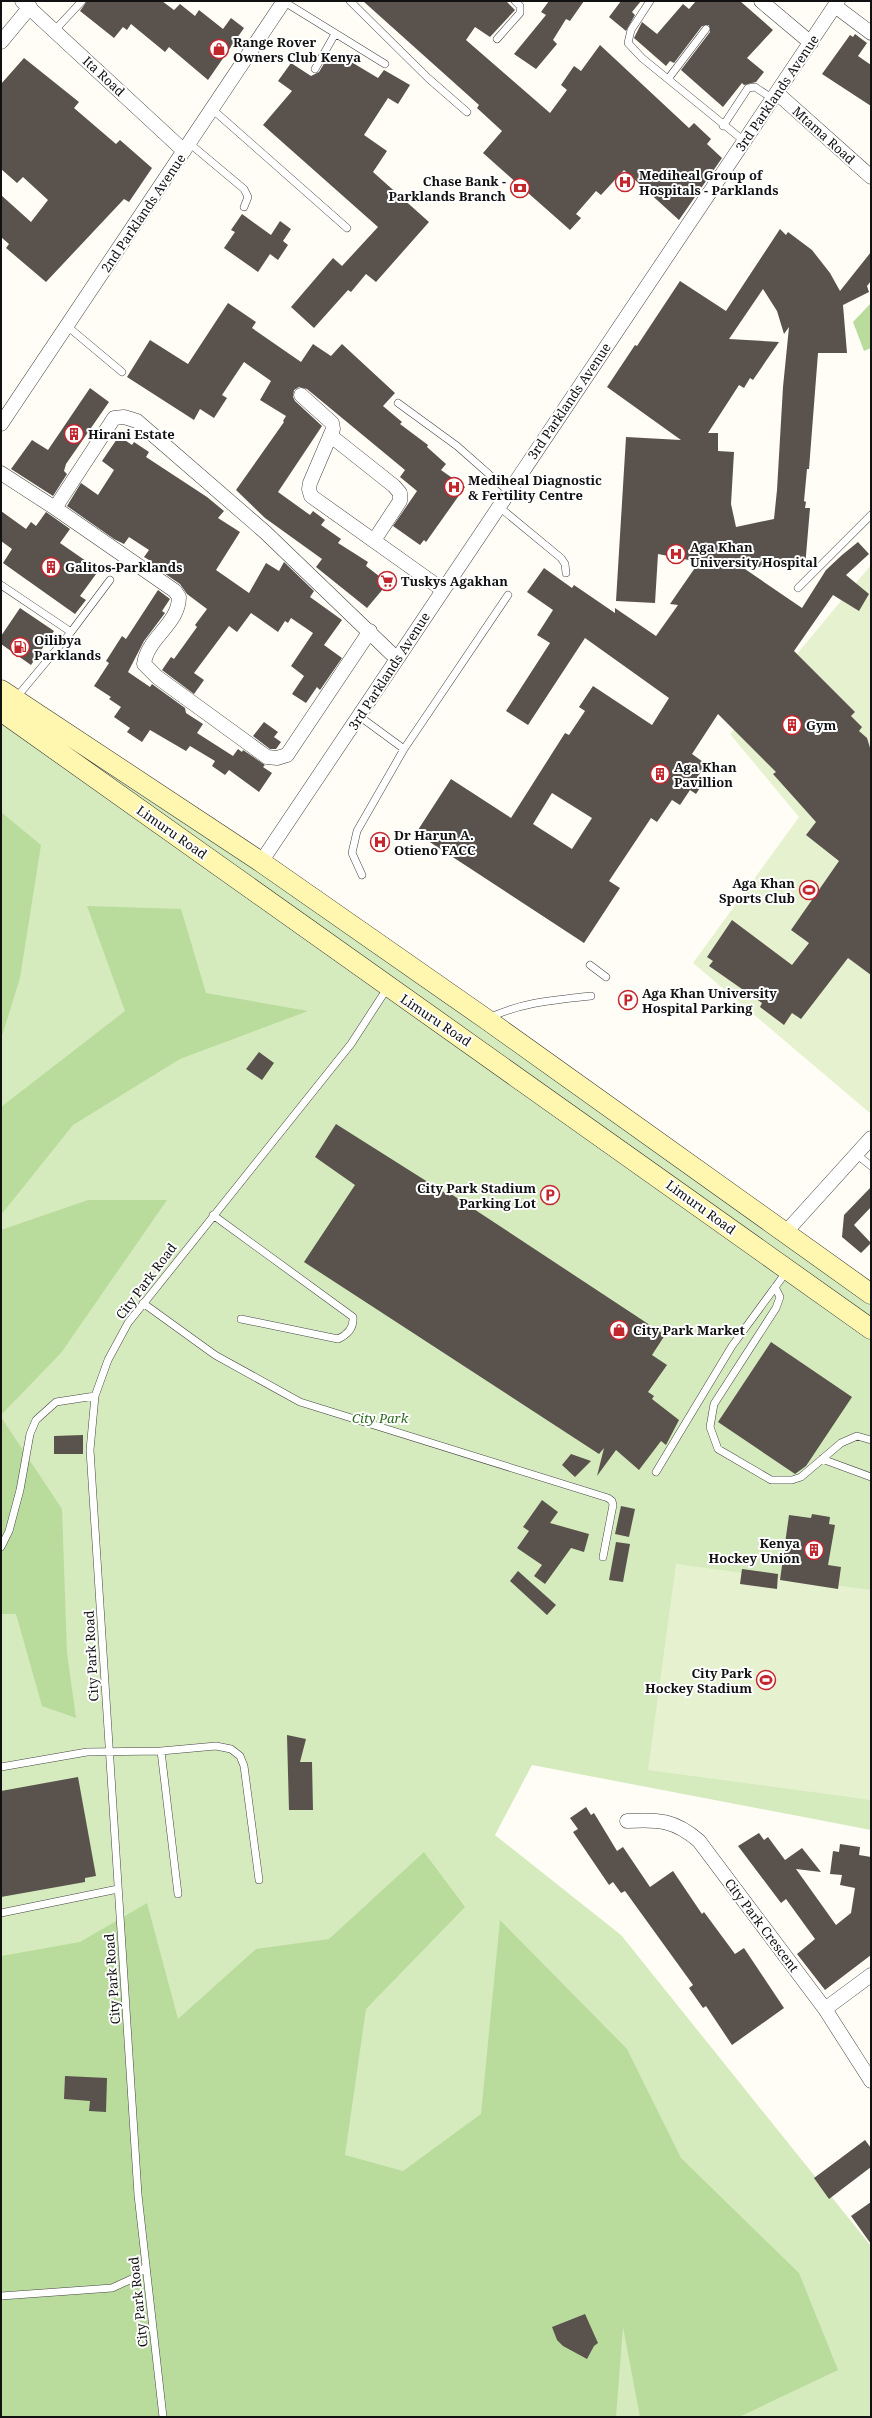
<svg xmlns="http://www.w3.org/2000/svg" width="872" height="2418" viewBox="0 0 872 2418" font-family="'Noto Serif',serif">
<rect width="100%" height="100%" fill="#fffdf5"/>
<!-- green -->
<path fill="#d5ebbd" d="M1,686l870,614v530l-339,-65 -37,70 126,100 250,311v171h-870z"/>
<!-- forest -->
<path fill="#b9dc9c" d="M871,303v45l-7,3 -11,-29z
M1,812l40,33 -21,133 -19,61z
M87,906l94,3 25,84 102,18 -128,48 -107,66 -72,90v-108l124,-96z
M88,1200h79l-106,153 -60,62v-185z
M1,1417l61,92 5,144 9,65 -34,-12 -26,-92h-15z
M424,1852l41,55 -99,102 -21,146 58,16 78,-57 19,-194 127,129 54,109 118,115 39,97 -99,47h-99l-17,-90 -7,90h-615v-461l79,-14 67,-39 31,116 78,-70 73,-10z"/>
<!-- pitch -->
<path fill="#e6f2cf" d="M871,565v549l-178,-151 106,-146 -69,-83z
M676,1564l195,26v210l-223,-30z"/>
<!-- building -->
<path fill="#5a524d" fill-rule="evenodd" d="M87,1h75l12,9 6,-6 15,12 4,-6 24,19 8,-11 13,10 -36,52 -39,-33 -4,5 -34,-28 -4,6 -4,-3 -9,11 -34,-27z
M363,1h143l9,9 -25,27 -15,-10 -9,13 84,73 17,-23 -6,-5 13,-19 7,5 19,-26 89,83 5,-5 17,16 -4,5 15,14 -43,62 -55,-50 -23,25 -5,-4 -20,23 5,4 -11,12 -87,-77 19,-22 -25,-23 2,-3z
M549,1h35l-14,20 -4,-2 -13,21 4,4 -21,25 -22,-15 32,-39 -5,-3z
M621,1h20l-9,11 3,3 -9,16 -17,-14z
M696,1h44l33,29 -26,28 17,14 -8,10 -12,3 -2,-2 -19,24 -42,-37 29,-38 -1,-7 -7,1 -28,37 -4,-2 -4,5 -32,-28 8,-16 15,12 26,-30 6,5z
M855,34l12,9 -9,13 13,9v41l-49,-32 28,-39 3,2z
M343,57l35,21 6,-8 26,15 -12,19 -10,-6 -24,37 23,16 -14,21 56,50 -53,60 -10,-8 -15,18 -3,-2 -34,38 -23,-21 42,-49 9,8 36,-39 -115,-102 29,-34 -14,-10 13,-18 20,13 8,-4 6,-10 15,-1z
M24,58l55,44 -5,6 42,36 4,-4 32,28 -23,34 -5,-3 -78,83 -40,-34 3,-4 -8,-7v-42l30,27 17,-22 -25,-23 -6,6 -16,-14v-85z
M242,214l29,21 9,-14 11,8 -8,12 5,4 -10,15 -8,-6 -12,18 -34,-24 11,-16 -4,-2z
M780,229l6,6 2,-3 24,18 18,23 10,18 31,-39v29l-4,5 2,6 -26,13 4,48h-29l-9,116h-2l-3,32 2,1 -1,6h5l-5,59h-63l60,41 24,-38 16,-15 16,-13 11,12 -23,21 23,19 -10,17 -26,-16 -39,56 61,61 -4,4 11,11 -3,4 8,7 4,13v224l-23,-17 -47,61 -9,-6 -8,12 -24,-18 2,-4 -53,-37 4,-5 -6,-4 25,-37 60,45 17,-22 -18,-13 48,-69 -33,-26 10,-13 -43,-48 3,-2 -58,-58 -26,40 14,10 -9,14 6,5 -7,11 -6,-4 -10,15 -8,-5 -15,22 -6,-4 -42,63 11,7 -36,55 -168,-110 35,-54 60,39 54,-85 4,2 16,-24 -6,-4 14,-21 59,39 17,-27 -84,-60 -57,87 -22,-14 44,-68 -13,-8 16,-25 -26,-18 17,-24 28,20 2,-3 41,28v-5l41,28 22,-31 -8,-1 29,-42 -41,-8 -3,49 -39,-2 10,-164 55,3 -74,-53 28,-42 2,1 43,-65 46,30zM763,289l14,22 7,23 5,-7 -6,60 -6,103 -3,29 -38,8 -5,-23 3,-52 -16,-1v-18h-10l31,-48 5,3 6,-10 3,2 26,-38 -50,-3zM552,793l40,25 -20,31 -39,-25z
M228,303l28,19 -4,6 49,34 12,-18 18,12 11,-12 53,49 -12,13 19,16 -2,2 28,21 -1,2 19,17 -5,6 24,17 -39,55 -2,-2 -4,5 -27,-19 24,-35 -17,-14 5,-7 -98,-81 -8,-2 -5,3 -1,7 2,4 27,25 -44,66 32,23 3,-4 12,9 -4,5 20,14 -3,4 30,19 -2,4 22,17 -21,25 -51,-41 6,-8 -57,-41 -29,-28 48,-68 -1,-1 3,-5 -26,-16 11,-19 -27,-19 -22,33 5,3 -13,20 -14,-9 -6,11 -67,-43 23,-37 38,24z
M90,388l19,14 -43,62 -2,7 3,3 -14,22 -42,-27 21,-29 16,10z
M119,436l13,9 2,-3 15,10 -3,5 61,40 17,14 -6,7 22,14 -24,38 33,23 17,-30 13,8 5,-9 30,29 -4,6 32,23 -18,25 18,13 -22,32 -3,-3 -11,16 -14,-9 12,-18 -13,-10 22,-33 -22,-15 -3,5 -3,-2 -7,11 -27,-19 -14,19 -8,-6 -35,47 10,7 -10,14 -32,-24 9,-13 3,2 23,-32 -2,-2 12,-16 -20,-15 -7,-10 -32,-22 1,-2 -5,-3 5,-7 -20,-13 -5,7 -10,-5 -47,-33 14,-23 17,12 16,-25 -12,-9z
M1,511l25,18 5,-7 5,4 10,-14 24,17 -10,14 39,27 -19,26 6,4 -11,14 -72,-51 9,-14 -11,-8z
M158,590l12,9 -8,12 3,2 -21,28 -16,31 22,15 2,-3 33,24 1,5 17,11 -6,9 36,23 5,-7 4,3 1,-2 22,15 -2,2 9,6 -13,19 -30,-22 -4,5 -13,-9 3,-5 -25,-15 -4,5 -36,-21 -8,12 -15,-10 3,-4 -16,-11 7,-10 -12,-8 2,-2 -17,-11 15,-23 -3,-2 16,-25 4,3z
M20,608l34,23 -23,34 -30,-21v-8z
M264,722l14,10 -4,5 7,5 -5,7h-6l-17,-13z
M259,1052l15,11 -12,17 -16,-11z
M336,1124l114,72 1,-2 214,141 -13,20 15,10 -19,27 6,4 -2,3 27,21 -13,25 -5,-4 -22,29 -23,-20 -19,26 7,-28 -5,6 -295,-192 51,-77 -40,-28z
M871,1187v20l-17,18 17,18 -10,10 -19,-16 2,-22z
M771,1342l81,55 -46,69 -11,8 -77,-52z
M83,1435v19h-29v-18z
M571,1454l20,7 -16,16 -13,-12z
M542,1500l16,12 -8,11 39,11 -5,18 -13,-4 -26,36 -11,-8 8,-11 -25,-17 12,-17 -6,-4z
M621,1506l14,3 -6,28 -14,-3z
M812,1514l18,3 -1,7 6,1 -7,40 13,2 -3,22 -58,-9 9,-65 22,3z
M616,1542l14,2 -7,38 -14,-2z
M742,1569l36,5 -1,15 -37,-5z
M518,1571l38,34 -9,10 -37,-34z
M287,1735l19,4 -6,23h12l1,48h-24z
M78,1777l18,99 -11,2v4l-84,15v-106z
M586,1807l5,8 3,-2 23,38 6,-4 27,40 23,-16 29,43 2,-2 31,42 9,-6 40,60 -52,37 -26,-39 -3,2 -14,-20 4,-3 -68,-94 -4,2 -8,-11 -4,3 -36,-53 5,-3 -8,-11z
M759,1833l5,7 4,-3 17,23 17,-12 19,24 -25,-3 40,56 15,-12 4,-25 -15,-3 2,-10 -12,-1 3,-23 6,1 1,-8 20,3 -1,8 12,2v98l-46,35 -28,-36 18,-15 -29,-40 -5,4 -43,-57z
M65,2076l42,2 -1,34 -17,-1 1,-10 -26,-2z
M865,2140l6,8v19l-42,32 -15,-21z
M871,2202v42l-20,-28z
M585,2314l13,29 -4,3 -7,13 -24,-13 -6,-6 -5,-13z"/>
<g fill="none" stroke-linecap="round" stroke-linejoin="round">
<defs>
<path id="service" d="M283,1l102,63
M350,1l78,77 39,34
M650,1l-19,29 -3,13 14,15 102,83
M55,30l27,-29
M497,39l23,-26v-7l-5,-5
M315,69l20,-35
M668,79l38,-50
M212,109l135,119
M723,126l25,-38 7,-1 18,12
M189,143l55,46 4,8 -4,10
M67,326l55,46
M398,403l59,43 51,45
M498,506l63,52 4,6 1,9
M1,585l70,47 -55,66
M798,588l73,-73
M71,632l39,-52
M359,716l45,33
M362,875l-10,-22 5,-22 47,-82 104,-154
M590,965l16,12
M489,1018c33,-16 66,-18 102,-22
M856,1154l15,12
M213,1215l140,102c1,11 -6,18 -15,22l-97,-20
M775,1287l5,10 -4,11 -62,96 -4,23 8,22 53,31h21l9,-3 40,-34 16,-7 14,4
M143,1303l72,52 85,47 308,96 4,3 1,4 -10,52
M822,1459l49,18
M656,1472l76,-126 55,-75
M1,1547l8,-16 11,-41 10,-56 6,-14 20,-18 39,-6
M161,1751l17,143
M1,1767l86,-15 74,-1 55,-5 15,3 9,7 4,10 15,114
M1,1913l117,-24
M1,2296l111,-8 22,-10 12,-12
M163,2417l-25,-222 -48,-745 5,-54 13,-36 20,-37 223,-279 37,-57"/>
<path id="minor" d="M22,1l162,150
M761,1l50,42
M835,6l36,27
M1,42l29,-35
M777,93l94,84
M301,395l31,28 1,6 -23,54 -1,6 2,7 132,94
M1,424l283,-423
M331,436l63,50 6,7v8l-25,38
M1,473l54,35 59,-90 10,-1 13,4 128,111 131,126
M55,508l120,83 4,6c0,27 -32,41 -35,67l13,13 110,80 10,1 10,-3 83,-124
M261,862l577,-861
M785,1233l86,-95
M627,1821c31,-2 48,-1 72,20l126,168 46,72
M825,2009l46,-34"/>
<path id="secondary" d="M1,690l260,172 225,157 385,275
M1,711l870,618"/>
</defs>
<!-- service casing -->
<use href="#service" stroke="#444" stroke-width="8"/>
<!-- minor casing -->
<use href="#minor" stroke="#444" stroke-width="15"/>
<!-- secondary casing -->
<use href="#secondary" stroke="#333" stroke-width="21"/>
<!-- service -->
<use href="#service" stroke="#fff" stroke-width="7"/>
<!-- minor -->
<use href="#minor" stroke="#fff" stroke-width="14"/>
<!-- secondary -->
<use href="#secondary" stroke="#fff6b0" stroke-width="20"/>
</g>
<!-- icons -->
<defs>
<symbol id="shop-ring" viewBox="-11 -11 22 22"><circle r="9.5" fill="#fff" stroke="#c4262e" stroke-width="1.5"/><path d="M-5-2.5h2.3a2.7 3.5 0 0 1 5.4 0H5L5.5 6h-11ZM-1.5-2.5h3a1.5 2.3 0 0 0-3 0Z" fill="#c4262e"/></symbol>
<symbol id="hospital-ring" viewBox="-11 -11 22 22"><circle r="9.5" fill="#fff" stroke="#c4262e" stroke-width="1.5"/><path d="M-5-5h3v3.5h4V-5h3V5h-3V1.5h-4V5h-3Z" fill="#c4262e"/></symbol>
<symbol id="bank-ring" viewBox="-11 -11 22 22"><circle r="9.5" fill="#fff" stroke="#c4262e" stroke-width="1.5"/><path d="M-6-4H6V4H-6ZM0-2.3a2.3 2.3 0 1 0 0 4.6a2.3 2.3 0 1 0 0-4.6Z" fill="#c4262e"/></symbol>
<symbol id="building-ring" viewBox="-11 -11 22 22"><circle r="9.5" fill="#fff" stroke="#c4262e" stroke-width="1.5"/><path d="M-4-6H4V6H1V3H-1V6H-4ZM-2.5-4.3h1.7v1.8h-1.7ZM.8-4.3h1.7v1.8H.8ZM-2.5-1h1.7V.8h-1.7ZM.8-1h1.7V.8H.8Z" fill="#c4262e"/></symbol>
<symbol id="supermarket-ring" viewBox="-11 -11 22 22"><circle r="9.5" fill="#fff" stroke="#c4262e" stroke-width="1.5"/><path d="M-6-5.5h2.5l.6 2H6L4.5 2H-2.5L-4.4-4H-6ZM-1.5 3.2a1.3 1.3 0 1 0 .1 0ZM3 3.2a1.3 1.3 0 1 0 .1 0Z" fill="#c4262e"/></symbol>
<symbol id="fuel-ring" viewBox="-11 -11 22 22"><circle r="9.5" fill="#fff" stroke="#c4262e" stroke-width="1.5"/><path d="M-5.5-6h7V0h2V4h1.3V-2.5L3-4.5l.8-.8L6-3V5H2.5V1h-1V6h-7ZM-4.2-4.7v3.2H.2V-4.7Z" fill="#c4262e"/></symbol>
<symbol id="stadium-ring" viewBox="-11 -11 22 22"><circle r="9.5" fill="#fff" stroke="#c4262e" stroke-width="1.5"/><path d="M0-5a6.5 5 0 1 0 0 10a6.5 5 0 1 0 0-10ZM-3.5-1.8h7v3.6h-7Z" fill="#c4262e"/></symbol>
<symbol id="parking-ring" viewBox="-11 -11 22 22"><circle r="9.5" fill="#fff" stroke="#c4262e" stroke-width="1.5"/><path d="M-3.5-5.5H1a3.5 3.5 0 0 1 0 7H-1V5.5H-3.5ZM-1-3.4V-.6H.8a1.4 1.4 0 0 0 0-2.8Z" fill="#c4262e"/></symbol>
</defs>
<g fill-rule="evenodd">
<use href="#shop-ring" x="208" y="38" width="22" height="22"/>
<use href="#hospital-ring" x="614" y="171" width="22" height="22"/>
<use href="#bank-ring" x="509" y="177" width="22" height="22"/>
<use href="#building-ring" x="63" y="423" width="22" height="22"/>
<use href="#hospital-ring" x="443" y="476" width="22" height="22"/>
<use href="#hospital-ring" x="665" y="543" width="22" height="22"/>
<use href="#building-ring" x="40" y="556" width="22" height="22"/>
<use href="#supermarket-ring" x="376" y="570" width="22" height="22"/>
<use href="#fuel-ring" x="9" y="636" width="22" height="22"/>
<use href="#building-ring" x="781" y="714" width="22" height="22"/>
<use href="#building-ring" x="649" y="763" width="22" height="22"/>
<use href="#hospital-ring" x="369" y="831" width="22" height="22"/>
<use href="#stadium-ring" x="798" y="879" width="22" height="22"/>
<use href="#parking-ring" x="617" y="989" width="22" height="22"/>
<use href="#parking-ring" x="539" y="1184" width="22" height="22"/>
<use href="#shop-ring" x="608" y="1319" width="22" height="22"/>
<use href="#building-ring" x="803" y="1539" width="22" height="22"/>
<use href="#stadium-ring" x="755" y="1669" width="22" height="22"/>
</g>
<g text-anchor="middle" stroke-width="4" stroke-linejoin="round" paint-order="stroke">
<!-- poi labels -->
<g font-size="13" font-weight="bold" fill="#111" stroke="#fff" text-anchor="start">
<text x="233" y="47">Range Rover<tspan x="233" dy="15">Owners Club Kenya</tspan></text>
<text x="639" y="180">Mediheal Group of<tspan x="639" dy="15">Hospitals - Parklands</tspan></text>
<text x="506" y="186" text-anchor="end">Chase Bank -<tspan x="506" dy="15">Parklands Branch</tspan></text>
<text x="88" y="439">Hirani Estate</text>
<text x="468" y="485">Mediheal Diagnostic<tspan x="468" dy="15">&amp; Fertility Centre</tspan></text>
<text x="690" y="552">Aga Khan<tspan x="690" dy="15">University Hospital</tspan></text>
<text x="65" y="572">Galitos-Parklands</text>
<text x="401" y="586">Tuskys Agakhan</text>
<text x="34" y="645">Oilibya<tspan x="34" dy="15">Parklands</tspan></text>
<text x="806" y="730">Gym</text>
<text x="674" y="772">Aga Khan<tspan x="674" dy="15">Pavillion</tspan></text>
<text x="394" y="840">Dr Harun A.<tspan x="394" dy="15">Otieno FACC</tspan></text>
<text x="795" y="888" text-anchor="end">Aga Khan<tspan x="795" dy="15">Sports Club</tspan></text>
<text x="642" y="998">Aga Khan University<tspan x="642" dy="15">Hospital Parking</tspan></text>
<text x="536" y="1193" text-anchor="end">City Park Stadium<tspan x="536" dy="15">Parking Lot</tspan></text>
<text x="633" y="1335">City Park Market</text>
<text x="800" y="1548" text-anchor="end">Kenya<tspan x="800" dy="15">Hockey Union</tspan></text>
<text x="752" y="1678" text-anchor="end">City Park<tspan x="752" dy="15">Hockey Stadium</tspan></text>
</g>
<!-- street labels -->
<g font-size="13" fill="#111" stroke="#fff">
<text transform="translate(104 76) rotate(43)" y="5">Ita Road</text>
<text transform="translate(777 93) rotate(-56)" y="5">3rd Parklands Avenue</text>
<text transform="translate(824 135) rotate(42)" y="5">Mtama Road</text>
<text transform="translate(143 213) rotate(-56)" y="5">2nd Parklands Avenue</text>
<text transform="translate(569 401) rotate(-56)" y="5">3rd Parklands Avenue</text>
<text transform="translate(389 671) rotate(-57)" y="5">3rd Parklands Avenue</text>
<text transform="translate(172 832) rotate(35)" y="5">Limuru Road</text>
<text transform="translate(436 1020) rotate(34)" y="5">Limuru Road</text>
<text transform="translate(701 1207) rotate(36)" y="5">Limuru Road</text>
<text transform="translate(146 1281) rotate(-53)" y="5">City Park Road</text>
<text transform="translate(91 1656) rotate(-93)" y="5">City Park Road</text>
<text transform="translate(762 1925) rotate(53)" y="5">City Park Crescent</text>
<text transform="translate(112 1979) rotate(-94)" y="5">City Park Road</text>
<text transform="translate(138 2302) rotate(-96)" y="5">City Park Road</text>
</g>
<!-- park labels -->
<g font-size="13" font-style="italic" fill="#2f6b1f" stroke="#fff">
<text x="380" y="1423">City Park</text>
</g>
</g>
<!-- border -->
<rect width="872" height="2418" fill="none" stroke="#111111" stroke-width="4"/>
</svg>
